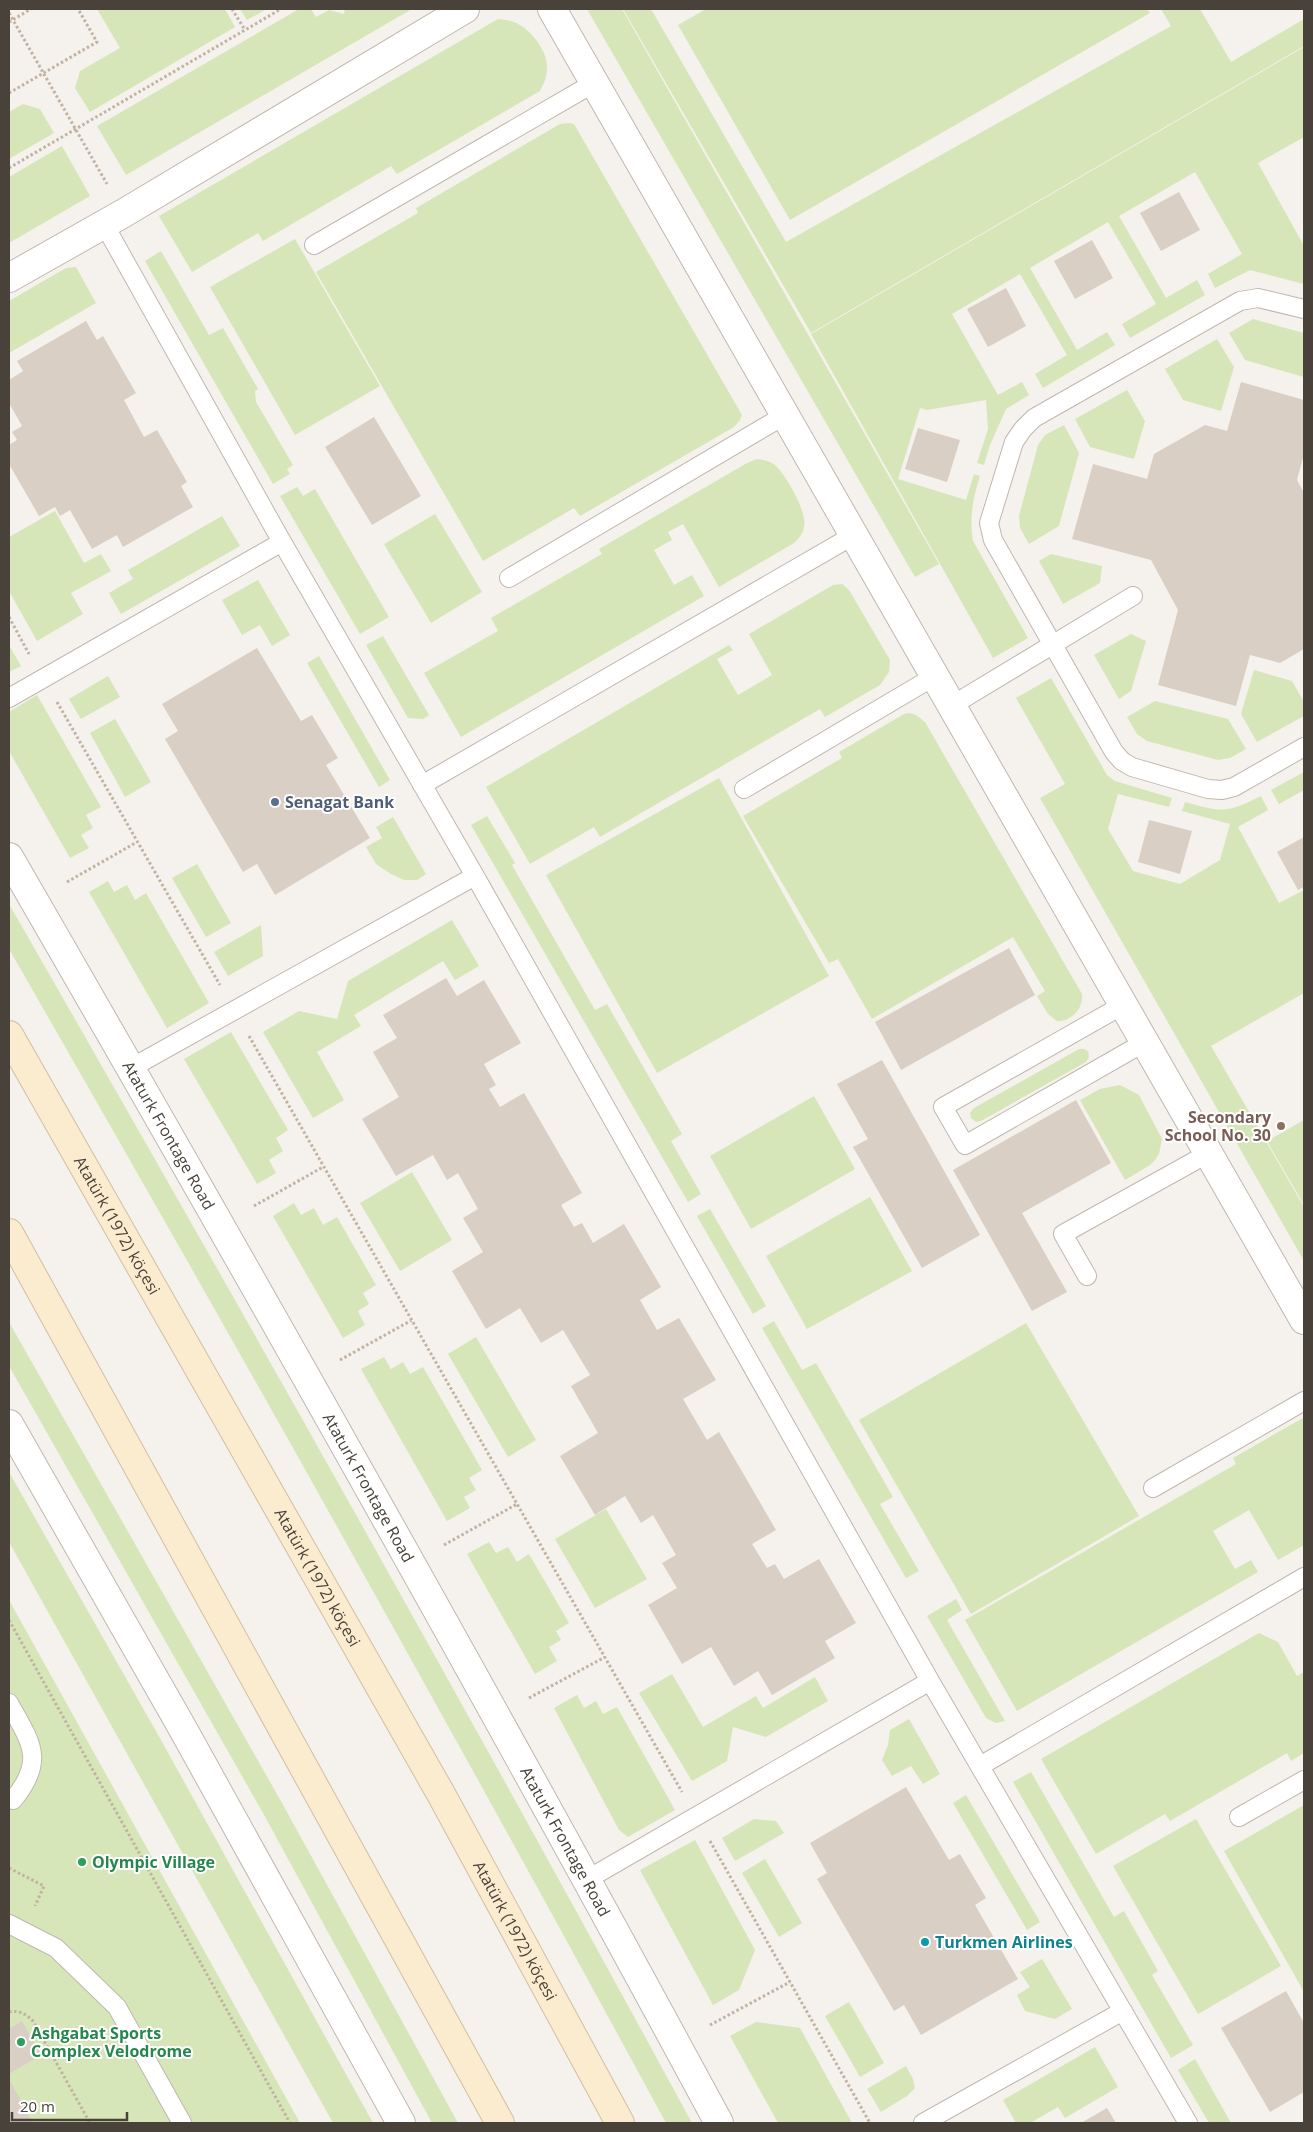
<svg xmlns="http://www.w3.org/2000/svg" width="1313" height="2132" viewBox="0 0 1313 2132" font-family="'Open Sans',sans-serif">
<rect width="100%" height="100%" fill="#f5f1ec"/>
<!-- green -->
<path fill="#d6e6b8" d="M97,9h128l10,18 -145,85 -15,-24 5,-17 40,-23z
M240,9h27l-20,11z
M299,9h12l5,8 13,-7 15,4 1,-5h67l-286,166 -29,-49z
M587,9h35l317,555 -24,13z
M623,9h28l135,233 385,-216 -10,-17h39l31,53 73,-43v27l-493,287z
M706,9h441l3,4 -360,207 -112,-195z
M498,19c5,1 11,1 16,3 16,6 34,29 33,46 0,9 -3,15 -7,23l-143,83 -6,-8 -128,75 -5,-8 -66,39 -33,-56z
M1304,47v90l-46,26 46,83v38l-54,-14 -35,18 -7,-14 34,-20 -47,-82 -76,44 47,82 31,-18 8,15 -75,43 -8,-14 34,-20 -48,-82 -78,46 47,82 30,-18 8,13 -72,43 -8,-14 32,-19 -47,-81 -68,40 46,81 24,-13 7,13 -23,14 -16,36 -6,20 -7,-2 11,-34 -2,-29 -59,10 -7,-2 -22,71 68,21 8,-26 6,2c-7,22 -11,42 -7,65l55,97 -35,20 -182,-324z
M23,104l17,5 14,24 -45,26v-47z
M568,123l6,1 168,291 -2,5 -6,7 -154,89 -6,-8 -91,53 -167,-289 102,-59 -2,-5 144,-84z
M62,146l28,50 -81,47v-66z
M295,239l85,147 -85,49 -85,-148z
M161,251l48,84 14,-7 35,61 -3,2 1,11 37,63 -6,4 3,5 -17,10 -128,-223z
M76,267l20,36 -87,50v-52l57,-33z
M1253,319l51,14v44l-59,-17 -16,-27z
M1217,339l17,28 -13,44 -38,-11 -18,-31z
M1127,390l18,31 -11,38 -44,-12 -15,-28z
M1064,425l15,28 -20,73 -30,18 -9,-16 -1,-12 19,-71 7,-10z
M757,459c7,1 12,2 18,6 11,10 33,48 29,62 -1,7 -6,12 -10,16l-75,44 -36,-63 -15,8 4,8 -18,10 20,35 18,-10 12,21 -243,141 -37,-64 74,-42 -7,-13 111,-64 -3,-5 148,-86z
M297,487l6,9 12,-7 74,128 -29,17 -80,-138z
M55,511l29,52 17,-9 10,17 -40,22 12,21 -46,27 -28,-50v-54z
M435,514l47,78 -51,31 -47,-79z
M222,516l18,30 -119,68 -12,-21 24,-14 -5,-9z
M1051,554l51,12 -2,17 -37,21 -24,-43z
M258,580l32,55 -18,11 -12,-21 -18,10 -20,-35z
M842,584l7,6 41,70 -1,12 -9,13 -55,32 -5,-8 -220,128 -6,-10 -64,37 -44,-77 243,-142 4,5 -16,9 21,36 34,-20 -23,-41 84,-49z
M1131,634l15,7 -15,50 -12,8 -25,-44z
M383,636l46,79 -6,4 -15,-1 -42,-73z
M9,645l12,21 -12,6z
M319,656l71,124 -11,7 -72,-124z
M1254,670l38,11 12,21v14l-47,26 -16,-28z
M108,676l12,21 -39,22 -12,-20z
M1051,678l56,97 8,6 57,17 -3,9 -51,-13 -10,35 25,42 47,13 40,-24 10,-36 -48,-13 3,-9c38,10 40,12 76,-6l7,14 -30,17 41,76 25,-13v103l-93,53 93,161v54l-264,-463 25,-14 -49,-86z
M37,695l64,112 -15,8 7,13 -12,7 8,13 -19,10 -61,-107v-39z
M1155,701l73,18 18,30 -16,9 -12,2 -71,-19 -10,-7 -10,-17z
M910,713l6,2 9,7 157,272c2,14 -11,28 -25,27l-9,-7 -11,-18 8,-5 -32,-54 -141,82 -34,-60 -9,4 -86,-147 99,-58 -3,-6 65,-38z
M115,719l36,63 -26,15 -35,-64z
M1304,772v18l-25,14 -8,-14z
M719,778l110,198 -172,97 -111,-198z
M487,816l28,47 -3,2 83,145 12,-6 75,130 -11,7 30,53 -13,8 -217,-377z
M393,817l33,57 -9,6h-13l-13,-6 -15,-10 -10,-17 16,-9 -6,-11z
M197,864l34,59 -25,14 -34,-59z
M108,881l6,11 13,-7 8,15 11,-7 63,110 -42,25 -78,-136z
M9,904c232,404 461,810 683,1219h-26c-214,-394 -433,-785 -657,-1174z
M452,920l27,46 -24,14 -12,-19 -89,54 7,11 -44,26 27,48 -31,18 -50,-86 36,-21 38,8 11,-38z
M261,925l2,31 -35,20 -14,-24z
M231,1032l57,98 -12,8 7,13 -14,9 7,13 -19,11 -73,-125z
M1079,1049h5l4,2 1,6 -3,5 -105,59 -5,1 -5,-4 -1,-5 4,-5z
M1120,1085l19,10 23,44 -3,15 -4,6 -5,5 -25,15 -45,-80 20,-11z
M814,1096l41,73 -104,60 -41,-73z
M1304,1120v85l-37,-64z
M412,1172l40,68 -52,31 -40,-68z
M870,1197l42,74 -105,58 -41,-73z
M294,1203l7,12 13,-7 9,17 14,-8 39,68 -13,8 6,11 -11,7 7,14 -22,13 -70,-122z
M710,1209l56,97 -13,8 -56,-98z
M774,1321l28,49 14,-7 77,134 -13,7 39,67 -13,7 -144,-250z
M9,1322l273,481 176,320h-26l-169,-310 -254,-447z
M1026,1323l113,193 -168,98 -112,-194z
M476,1337l60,103 -28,17 -60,-103z
M384,1357l7,12 12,-7 7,12 13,-7 59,103 -13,8 7,12 -12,7 6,11 -23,13 -86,-152z
M1303,1418h1v127l-26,15 -29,-50 -36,21 22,38 16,-9 7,12 -241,139 -52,-91 271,-156 -3,-6z
M9,1472l152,268 212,383h-40l-324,-581z
M606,1509l41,70 -52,29 -40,-69z
M489,1542l7,11 12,-6 9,15 12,-8 40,69 -13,8 5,9 -12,7 8,14 -22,13 -68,-120z
M956,1599l6,11 -15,10 58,101 -9,2 -10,-5 -59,-102z
M9,1600l291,523h-291z
M1259,1633l19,9 19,34 7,-4v81l-13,8 -4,-8 -117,68 -5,-7 -69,40 -55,-95z
M672,1674l31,53 53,-31 7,12 52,-31 13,24 -62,36 -33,-10 -6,34 -35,20 -53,-88z
M577,1695l7,13 12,-7 7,13 14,-7 58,103 -47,27 -9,-7 -65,-122z
M909,1719l31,55 -17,10 -12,-18 -19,10 -10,-16 6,-15 2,-15z
M1031,1772l83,145 10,-6 34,60 -6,4 41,70 -22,13 -158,-276z
M966,1795l74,127 -13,8 -74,-127z
M1304,1805v187l-80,-141z
M754,1819l22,2 8,12 -49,28 -13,-23z
M1196,1819l85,147 -83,48 -85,-148z
M695,1840l60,110 -16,40 -26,15 -73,-135z
M765,1859l37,64 -23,14 -37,-64z
M1042,1959l30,50 -17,10 -30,-8 -8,-16 13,-8 -10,-15z
M849,2002l35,61 -24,14 -35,-61z
M756,2022l44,6 52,95h-74l-48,-87z
M1095,2047l23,40 -53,31 -7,-11 -28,16h-14l-13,-23z
M1195,2059l36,64h-22l-31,-53z
M906,2066l7,13 2,9 -8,8 -26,16 -14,-23z"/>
<!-- building -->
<path fill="#d9cfc5" d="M1179,192l21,38 -39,21 -21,-38z
M1092,240l21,38 -38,21 -21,-38z
M1006,288l20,38 -38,21 -21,-38z
M86,321l11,19 6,-4 33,57 -12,7 20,37 13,-7 30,52 -6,4 12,21 -70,40 -6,-12 -25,14 -22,-39 -10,6 -5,-9 -16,9 -30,-52v-19l8,-5 -5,-8 10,-6 -13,-23v-23l14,-9 -6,-10z
M1241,382l63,18v54l-7,26 7,13v156l-24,14 -30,-8 -14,51 -78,-21 20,-75 -27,-50 -79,-21 21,-75 54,15 7,-25 51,-29 22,6z
M374,417l47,79 -49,29 -47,-78z
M918,428l42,12 -13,42 -42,-13z
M257,648l44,73 11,-6 26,43 -12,7 44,73 -95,57 -18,-31 -14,8 -78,-133 13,-8 -16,-27z
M1149,820l43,11 -12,43 -42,-12z
M1304,837v50l-6,3 -21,-38z
M1009,948l26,47 -134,75 -26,-48z
M446,978l11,18 27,-16 37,63 -37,21 12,21 -7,4 11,18 24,-14 58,100 -21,12 13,22 8,-4 11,20 31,-19 37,63 -21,13 17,30 22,-12 37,62 -33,19 24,41 12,-8 57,98 -24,14 15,24 8,-4 9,15 35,-20 37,64 -31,18 10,17 -63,37 -14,-24 -24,15 -23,-39 -29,17 -34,-59 29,-17 -15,-25 14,-8 -23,-40 -12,8 -16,-27 -30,19 -35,-59 38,-23 -27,-47 19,-11 -27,-45 -22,13 -21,-35 -34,21 -34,-58 31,-19 -20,-34 15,-9 -20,-36 -11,7 -14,-25 -37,21 -34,-57 37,-22 -26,-45 24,-14 -14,-23z
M882,1060l98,175 -58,33 -69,-121 15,-8 -31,-55z
M1076,1100l35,63 -89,50 45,79 -35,19 -79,-141z
M906,1787l43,73 11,-6 26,44 -11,7 43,74 -97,56 -17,-30 -10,6 -77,-132 10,-6 -17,-30z
M1286,1991l18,32v69l-34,20 -49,-84z
M22,2021l19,34 -32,19v-45z
M9,2079l24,44h-24z
M1107,2108l9,15h-35z"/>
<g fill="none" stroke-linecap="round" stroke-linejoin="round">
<defs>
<path id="lane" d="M104,224l178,318 193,334 455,805 258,442
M314,245l280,-162
M1304,309l-46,-11 -18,3 -206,117 -11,11 -9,13 -25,81 4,17 121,212 8,9 10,6 76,22 14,1 12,-3 70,-40
M509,578l276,-163
M9,698l273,-156
M951,706l182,-110
M422,785l432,-250
M744,789l191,-113
M1123,1005l-180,102 22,38 180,-103
M131,1068l344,-192
M1087,1276l-24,-42 146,-81
M1153,1488l151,-87
M9,1703c22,40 37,57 4,97
M980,1766l324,-189
M1239,1817l65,-37
M588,1879l342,-198
M9,1924l47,24 61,59 65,116
M923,2123l200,-112"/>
<g id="street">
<path d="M552,9l752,1311"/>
<path d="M9,278l115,-65 341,-204"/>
<path id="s1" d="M9,857c242,419 480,840 710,1266"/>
<path d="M9,1424l174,305 218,394"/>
</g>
<g id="secondary">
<path id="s2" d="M9,1035l432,759 179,329"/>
<path d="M9,1233l491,890"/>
</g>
</defs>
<!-- lane casing -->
<use href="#lane" stroke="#c0b8af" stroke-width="20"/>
<!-- street casing -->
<use href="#street" stroke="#c0b8af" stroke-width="30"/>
<!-- secondary casing -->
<use href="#secondary" stroke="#d1bf9f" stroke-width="30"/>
<!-- path -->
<path stroke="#c1b2a1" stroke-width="3" stroke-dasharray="2.5 2.5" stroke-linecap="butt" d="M232,9l13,21
M9,13l98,171
M9,22l22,-13
M9,93l88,-51 -19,-33
M9,168l272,-159
M9,617l20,37
M57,702l163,283
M67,882l70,-40
M249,1036l433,756
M254,1206l69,-39
M340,1360l72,-40
M444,1545l73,-41
M9,1620l281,503
M529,1698l76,-41
M710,1841l160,282
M9,1868l35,18 -9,20
M9,2012c10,-2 17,2 24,9l57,102
M710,2025l80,-43"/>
<!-- lane -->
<use href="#lane" stroke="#fff" stroke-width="18"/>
<!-- street -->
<use href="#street" stroke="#fff" stroke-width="28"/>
<!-- secondary -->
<use href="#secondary" stroke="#fbecd0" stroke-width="28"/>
</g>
<!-- markers -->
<circle fill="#5c6f8a" stroke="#fff" stroke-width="2" cx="275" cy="802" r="5"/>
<circle fill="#8d6e63" stroke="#fff" stroke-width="2" cx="1281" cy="1126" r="5"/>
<g fill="#2e9e5b" stroke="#fff" stroke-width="2">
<circle cx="82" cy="1862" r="5"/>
<circle cx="21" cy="2042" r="5"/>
</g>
<circle fill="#0f9aa8" stroke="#fff" stroke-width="2" cx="925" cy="1942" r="5"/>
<g text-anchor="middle" stroke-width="4" stroke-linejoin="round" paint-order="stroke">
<!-- service labels -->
<g font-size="16" font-weight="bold" fill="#4e5e75" stroke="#fff" text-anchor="start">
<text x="285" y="808">Senagat Bank</text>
</g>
<!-- education labels -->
<g font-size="16" font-weight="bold" fill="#785e54" stroke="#fff" text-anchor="end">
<text x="1271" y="1123">Secondary<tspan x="1271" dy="18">School No. 30</tspan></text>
</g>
<!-- street labels -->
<g font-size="16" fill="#49423a" stroke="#fff">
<text dy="6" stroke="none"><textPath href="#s1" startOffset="321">Ataturk Frontage Road</textPath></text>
<text dy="6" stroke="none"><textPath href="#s2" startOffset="219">Atatürk (1972) köçesi</textPath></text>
<text dy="6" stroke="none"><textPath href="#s1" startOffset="726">Ataturk Frontage Road</textPath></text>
<text dy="6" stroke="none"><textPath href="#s2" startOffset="624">Atatürk (1972) köçesi</textPath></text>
<text dy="6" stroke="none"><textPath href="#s1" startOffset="1131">Ataturk Frontage Road</textPath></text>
<text dy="6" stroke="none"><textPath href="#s2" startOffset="1029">Atatürk (1972) köçesi</textPath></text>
</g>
<!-- leisure labels -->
<g font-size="16" font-weight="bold" fill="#27864d" stroke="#fff" text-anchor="start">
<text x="92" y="1868">Olympic Village</text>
<text x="31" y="2039">Ashgabat Sports<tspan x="31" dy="18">Complex Velodrome</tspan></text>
</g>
<!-- culture labels -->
<g font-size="16" font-weight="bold" fill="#0d838f" stroke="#fff" text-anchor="start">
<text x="935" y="1948">Turkmen Airlines</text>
</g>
</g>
<!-- border -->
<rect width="1313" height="2132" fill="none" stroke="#49423a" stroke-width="20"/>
<!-- scale -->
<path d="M12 2112v8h115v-8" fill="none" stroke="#49423a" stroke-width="2.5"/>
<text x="20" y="2112" font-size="15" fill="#49423a" stroke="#ffffff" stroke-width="4" paint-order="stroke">20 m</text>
</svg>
